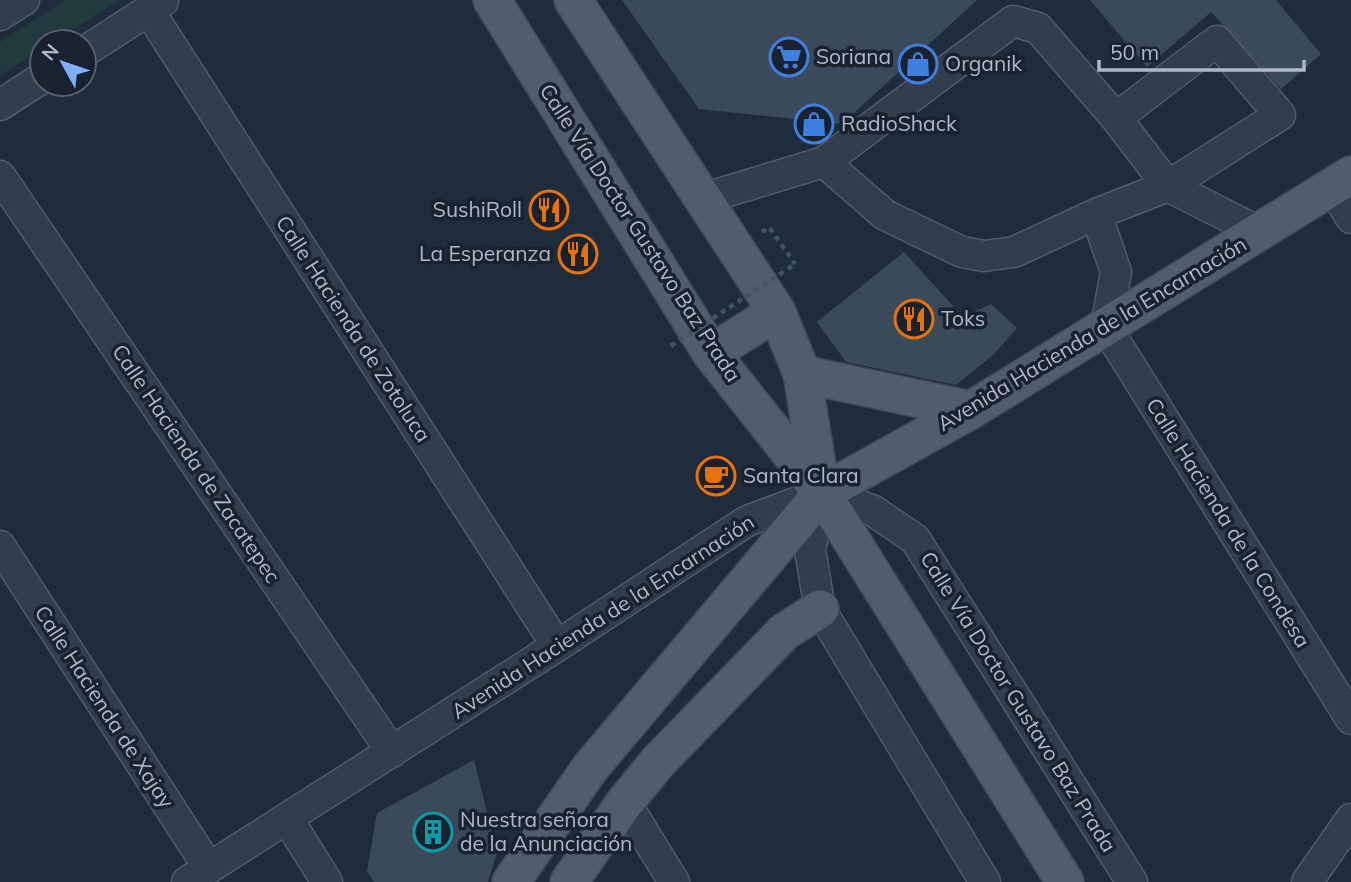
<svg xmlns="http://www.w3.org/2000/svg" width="1351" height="882" viewBox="0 0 1351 882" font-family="Mulish,sans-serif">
<rect width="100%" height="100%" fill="#1f2c3c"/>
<!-- green -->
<path fill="#213a3d" d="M65,0h55l-67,42h-11v7l-42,27v-34z"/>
<!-- building -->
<path fill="#3b4a5b" d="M622,0h355l-135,124 -143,-15z
M1090,0h186l45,54 -40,35 -70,-77 -64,55z
M904,252l59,65 28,-13 26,24 -24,27 -37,30 -110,-23 -29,-40z
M474,760l23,92 -9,30h-114l-7,-11 10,-58z"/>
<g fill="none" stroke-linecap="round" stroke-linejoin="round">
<defs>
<path id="minor" d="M149,11l408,635
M0,15l24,-15
M84,52l79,-51
M0,105l42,-27
M824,162l61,53 77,37 22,4 30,-4 82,-38 72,-28 112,-71 -63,-74 -101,77
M0,176l392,576
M1332,187l19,31
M705,198l119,-36 189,-141 25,7 78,90 52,68 91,46
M1096,214l20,58 -10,55 245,392
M822,493l50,17 43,29 217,343
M822,493l-12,57 10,59 165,273
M0,546l209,322
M625,802l49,80
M287,818l40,64
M187,882l370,-236 190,-125 75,-28
M1307,882l44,-63"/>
<path id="major" d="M492,0l219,353 111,140 243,389
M573,0l204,312 25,62 19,115
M711,353l66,-41
M802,374l169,36
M511,882l79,-114 232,-275 149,-83 380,-235
M569,882l56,-80 32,-39 127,-131 36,-23"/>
</defs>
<!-- minor casing -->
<use href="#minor" stroke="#515b69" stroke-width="33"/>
<!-- major casing -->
<use href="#major" stroke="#3d4755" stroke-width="40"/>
<!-- path -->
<path stroke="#3f575a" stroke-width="4.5" stroke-dasharray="5 5" stroke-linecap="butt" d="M762,232l7,-5 26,37"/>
<!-- minor -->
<use href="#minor" stroke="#333e4c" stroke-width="30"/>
<!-- major -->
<use href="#major" stroke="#515d6c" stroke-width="37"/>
<!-- path-bridge -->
<path stroke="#3f575a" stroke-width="4.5" stroke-dasharray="5 5" stroke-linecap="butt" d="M671,346l124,-82"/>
</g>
<!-- icons -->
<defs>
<symbol id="supermarket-ring" viewBox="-11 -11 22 22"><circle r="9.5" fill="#192330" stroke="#3f7fe0" stroke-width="1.5"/><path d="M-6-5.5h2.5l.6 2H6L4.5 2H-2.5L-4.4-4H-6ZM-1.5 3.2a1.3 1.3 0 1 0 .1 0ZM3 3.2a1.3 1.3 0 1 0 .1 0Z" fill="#3f7fe0"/></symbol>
<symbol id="shop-ring" viewBox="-11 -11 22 22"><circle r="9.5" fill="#192330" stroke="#3f7fe0" stroke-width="1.5"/><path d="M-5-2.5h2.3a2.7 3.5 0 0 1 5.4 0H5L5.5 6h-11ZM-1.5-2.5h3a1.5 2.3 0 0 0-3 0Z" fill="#3f7fe0"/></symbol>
<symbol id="restaurant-ring" viewBox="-11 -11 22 22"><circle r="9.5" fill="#192330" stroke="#e8710a" stroke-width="1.5"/><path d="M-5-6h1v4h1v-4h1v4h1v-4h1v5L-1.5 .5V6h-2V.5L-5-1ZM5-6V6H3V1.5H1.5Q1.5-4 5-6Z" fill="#e8710a"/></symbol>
<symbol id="cafe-ring" viewBox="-11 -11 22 22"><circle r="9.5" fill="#192330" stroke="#e8710a" stroke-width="1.5"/><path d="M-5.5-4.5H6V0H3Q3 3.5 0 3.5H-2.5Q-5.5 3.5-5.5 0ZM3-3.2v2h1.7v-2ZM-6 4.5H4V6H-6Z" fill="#e8710a"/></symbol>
<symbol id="building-ring" viewBox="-11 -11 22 22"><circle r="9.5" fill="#192330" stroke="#0f9aa8" stroke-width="1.5"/><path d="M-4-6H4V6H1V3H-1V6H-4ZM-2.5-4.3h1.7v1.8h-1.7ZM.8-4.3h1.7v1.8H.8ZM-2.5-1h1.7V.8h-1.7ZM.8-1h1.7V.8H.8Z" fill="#0f9aa8"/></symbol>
</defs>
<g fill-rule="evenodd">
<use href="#supermarket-ring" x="767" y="35" width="44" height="44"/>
<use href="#shop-ring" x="896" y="42" width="44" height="44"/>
<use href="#shop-ring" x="792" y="102" width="44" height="44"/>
<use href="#restaurant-ring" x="527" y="188" width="44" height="44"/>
<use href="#restaurant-ring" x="556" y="232" width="44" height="44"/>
<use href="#restaurant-ring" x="892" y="297" width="44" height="44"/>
<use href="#cafe-ring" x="694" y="454" width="44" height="44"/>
<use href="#building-ring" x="411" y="810" width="44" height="44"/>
</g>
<g text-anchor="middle" stroke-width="7" stroke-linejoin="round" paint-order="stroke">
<!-- poi labels -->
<g font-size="21" fill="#aeb8c8" stroke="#192330" text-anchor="start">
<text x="816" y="64">Soriana</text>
<text x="945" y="71">Organik</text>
<text x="841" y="131">RadioShack</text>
<text x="522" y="217" text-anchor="end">SushiRoll</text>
<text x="551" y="261" text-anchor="end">La Esperanza</text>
<text x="941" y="326">Toks</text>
<text x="743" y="483">Santa Clara</text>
<text x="460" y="827">Nuestra señora<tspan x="460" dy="24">de la Anunciación</tspan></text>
</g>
<!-- street labels -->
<g font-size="21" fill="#aeb8c8" stroke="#192330">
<text transform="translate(640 233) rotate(57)" y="7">Calle Vía Doctor Gustavo Baz Prada</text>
<text transform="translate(353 329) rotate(57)" y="7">Calle Hacienda de Zotoluca</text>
<text transform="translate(1092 334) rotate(-31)" y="7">Avenida Hacienda de la Encarnación</text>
<text transform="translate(196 464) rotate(56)" y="7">Calle Hacienda de Zacatepec</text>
<text transform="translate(1228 523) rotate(58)" y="7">Calle Hacienda de la Condesa</text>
<text transform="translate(603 617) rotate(-33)" y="7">Avenida Hacienda de la Encarnación</text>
<text transform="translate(1018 702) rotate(58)" y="7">Calle Vía Doctor Gustavo Baz Prada</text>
<text transform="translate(104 707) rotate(57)" y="7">Calle Hacienda de Xajay</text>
</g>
</g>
<!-- north arrow -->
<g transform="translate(63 63) rotate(310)"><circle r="33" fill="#192330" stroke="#555f6d" stroke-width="2"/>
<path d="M0-5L12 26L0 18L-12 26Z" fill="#7cb0ff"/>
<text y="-10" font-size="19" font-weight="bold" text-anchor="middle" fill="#aeb8c8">N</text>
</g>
<!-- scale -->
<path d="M1099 60v10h205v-10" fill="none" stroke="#aeb8c8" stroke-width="3.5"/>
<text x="1110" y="60" font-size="21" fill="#aeb8c8" stroke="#192330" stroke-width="5" paint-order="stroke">50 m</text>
</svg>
